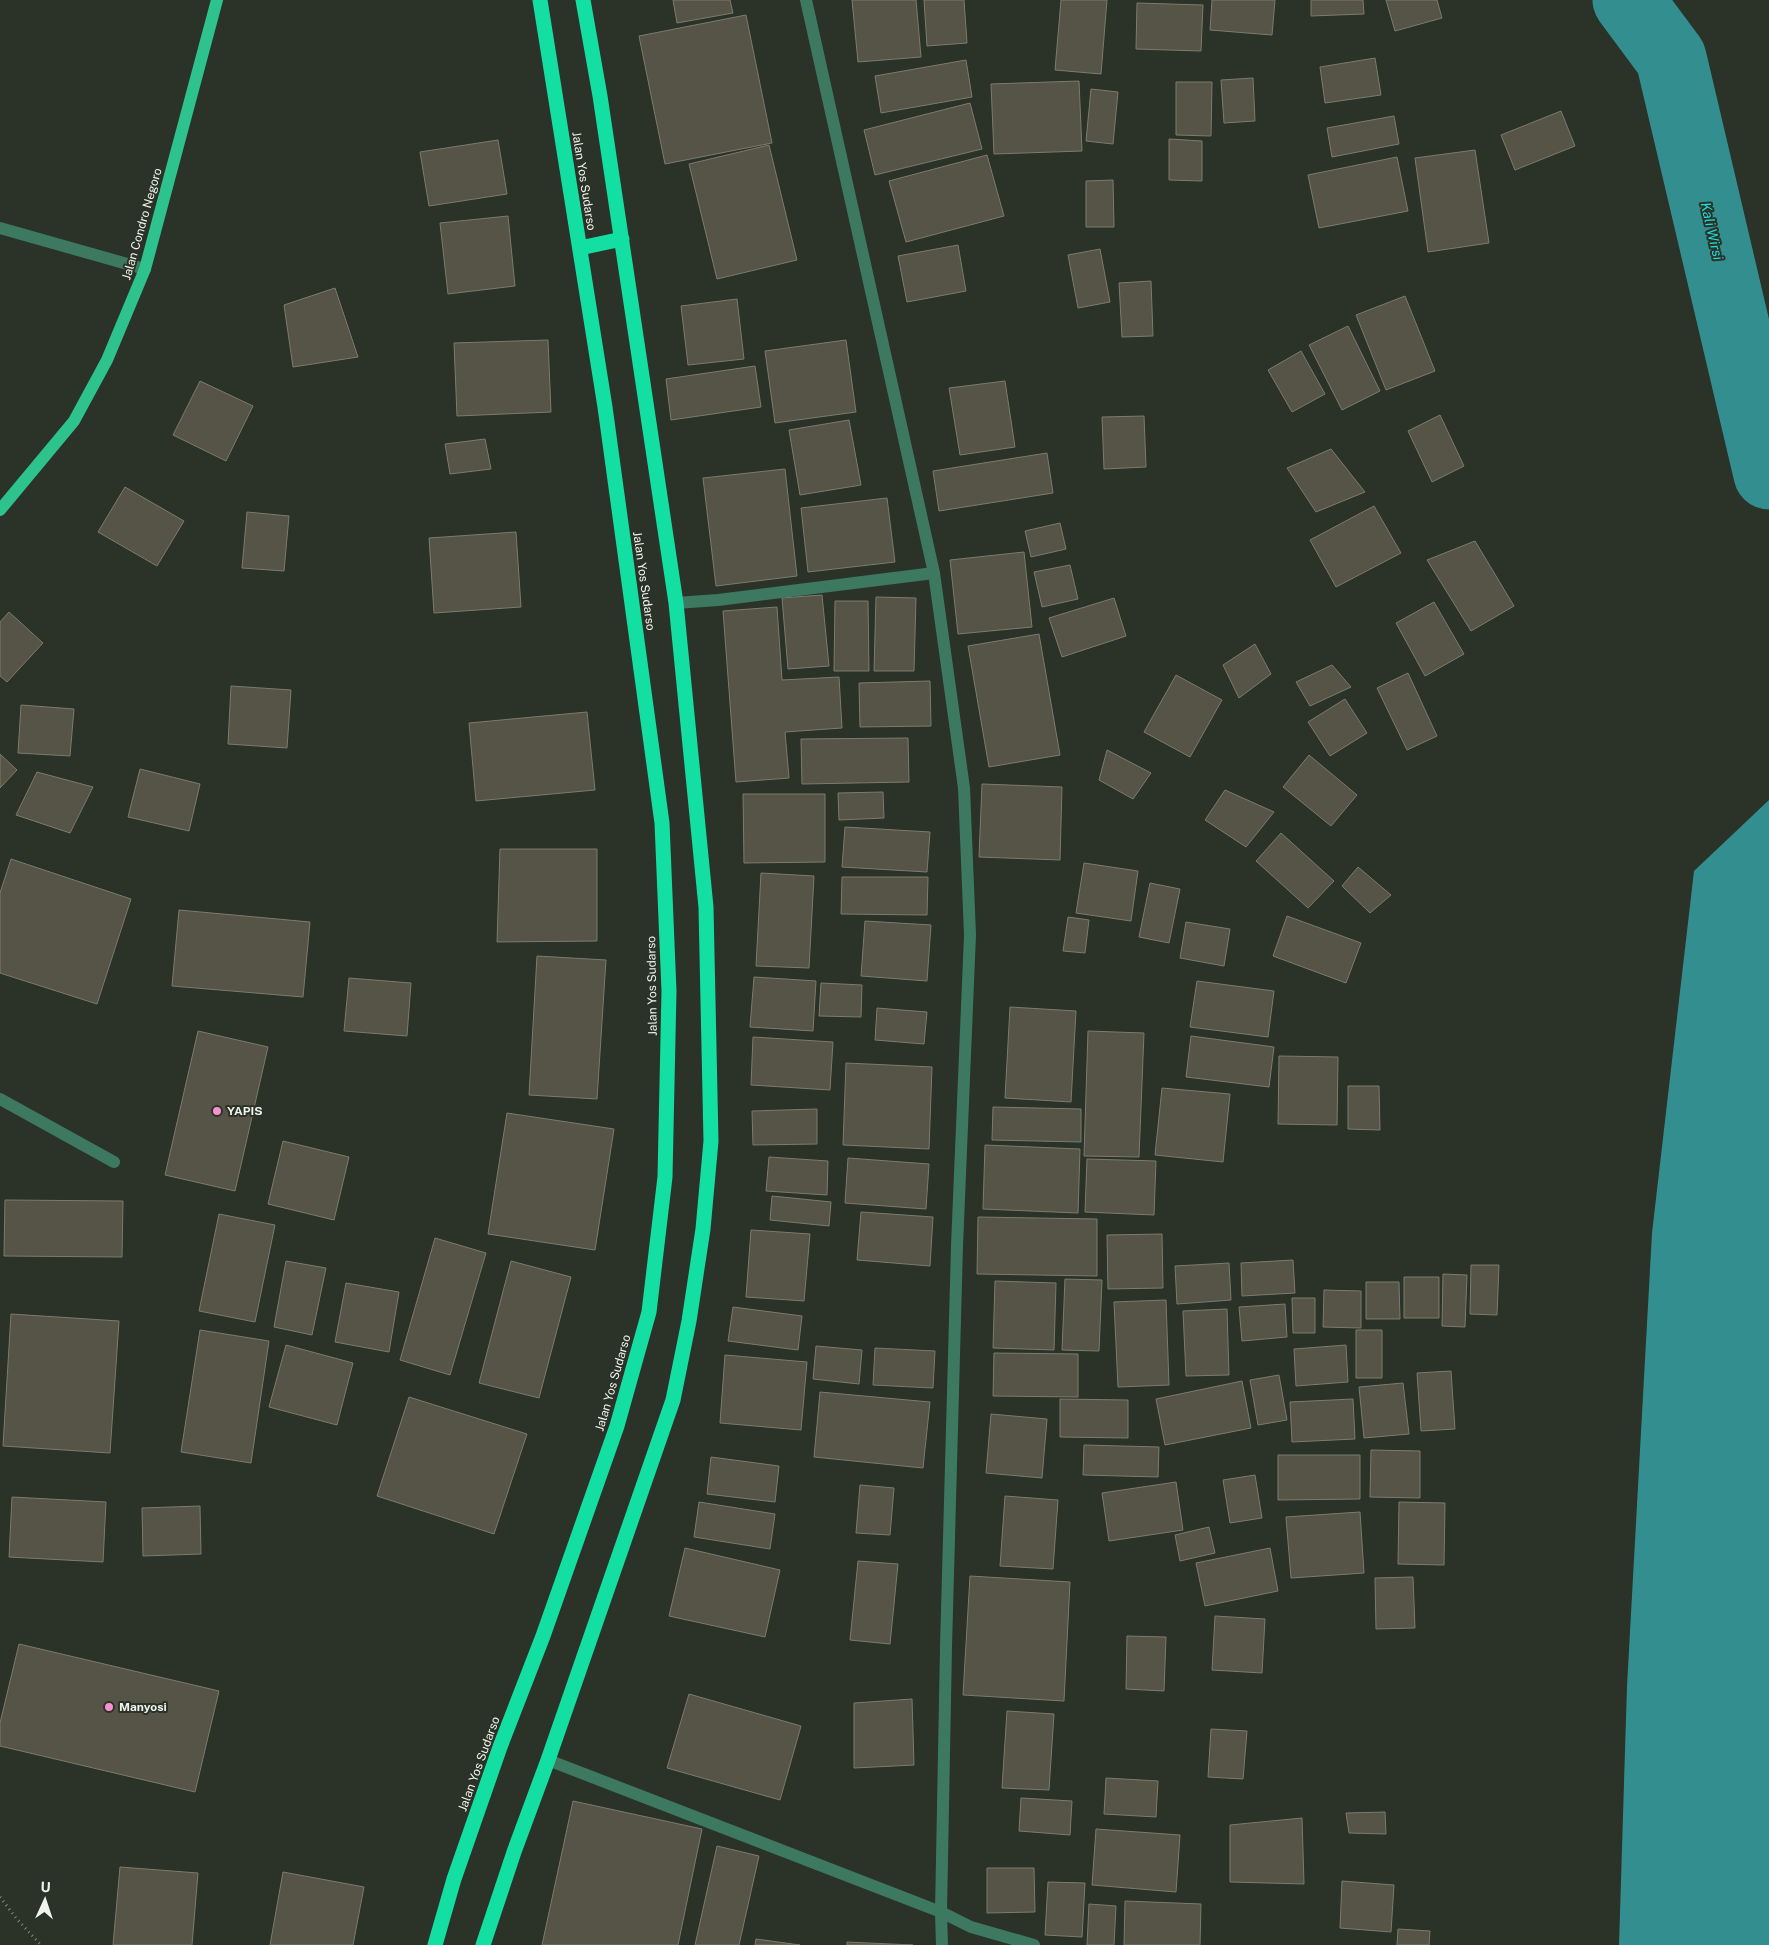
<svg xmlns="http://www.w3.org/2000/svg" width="1769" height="1945" viewBox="0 0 1769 1945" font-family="'Public Sans',sans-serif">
<rect width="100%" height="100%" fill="#2b3227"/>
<!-- water -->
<path fill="#338f8f" d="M1769,800v1145h-150l8,-259 25,-453 42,-362z"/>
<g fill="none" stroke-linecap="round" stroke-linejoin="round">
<!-- river -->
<path stroke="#338f8f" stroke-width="71" d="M1628,0l43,58 98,416"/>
</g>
<!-- building -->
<path fill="#555446" stroke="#7c7c6d" d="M673,0h57l3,13 -56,10z
M852,0h64l5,57 -63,5z
M924,0h40l3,43 -40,3z
M1061,0h46l-6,74 -46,-4z
M1212,0h63l-3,35 -62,-5z
M1311,0h52l1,14 -53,2z
M1386,0h51l5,18 -47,13z
M1137,3l66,2 -2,46 -65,-2z
M746,15l26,128 -107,21 -26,-128z
M1375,58l6,37 -56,8 -5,-36z
M966,60l6,37 -91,16 -6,-37z
M1253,78l2,43 -31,2 -3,-43z
M1079,81l3,70 -88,3 -3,-70z
M1176,82h36l-1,54 -35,-1z
M1091,89l27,3 -5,52 -27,-3z
M970,103l12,46 -107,26 -11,-45z
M1561,111l14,35 -60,24 -14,-35z
M1394,116l5,28 -67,13 -5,-29z
M1169,139l33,2v40l-33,-1z
M498,140l9,54 -78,12 -9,-54z
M769,145l28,115 -80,19 -28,-115z
M1475,150l14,93 -61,9 -13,-94z
M987,155l17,61 -98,26 -17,-61z
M1397,157l11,54 -89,17 -11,-53z
M1113,180l1,47h-28v-46z
M508,216l7,70 -67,8 -8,-71z
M958,245l8,46 -59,11 -9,-46z
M1100,249l10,53 -32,6 -10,-53z
M1151,281l2,55 -31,1 -3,-54z
M335,288l23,69 -65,10 -9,-62z
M1405,296l30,75 -49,19 -30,-75z
M737,299l7,60 -56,6 -7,-59z
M1348,326l32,65 -38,19 -33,-65z
M548,340l3,72 -94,4 -3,-73z
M846,340l10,72 -81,11 -10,-72z
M1301,351l24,43 -33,18 -24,-42z
M755,366l6,41 -90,13 -5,-41z
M200,381l53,25 -27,55 -53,-26z
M1005,381l10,66 -55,8 -11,-67z
M1440,415l24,51 -32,16 -24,-51z
M1144,416l2,51 -42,2 -2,-52z
M849,420l12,65 -61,10 -11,-65z
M485,439l6,30 -41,5 -5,-30z
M1331,449l34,43 -49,20 -29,-44z
M1047,453l6,40 -114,18 -6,-40z
M785,469l12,107 -81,10 -13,-108z
M125,487l59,34 -27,45 -59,-34z
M887,498l8,64 -87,10 -7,-64z
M1374,506l27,47 -65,34 -26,-47z
M247,512l42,4 -5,55 -42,-3z
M1060,523l6,26 -35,8 -6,-26z
M516,532l5,75 -87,6 -5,-75z
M1475,541l39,65 -43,25 -44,-71z
M1024,552l8,75 -74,7 -8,-74z
M1070,565l8,34 -36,8 -8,-35z
M822,595l7,71 -41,3 -6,-71z
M876,597l40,1 -2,73h-40z
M1114,598l12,38 -64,21 -13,-39z
M835,601h33l1,70h-35z
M1434,602l30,52 -39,22 -29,-53z
M777,607l5,73 57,-3 3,51 -57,4 4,46 -53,4 -13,-171z
M9,612l34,31 -36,39 -7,-6v-54z
M1039,634l21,121 -71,12 -21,-121z
M1255,644l16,30 -32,24 -16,-33z
M1332,665l19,22 -41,19 -14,-24z
M1408,673l29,63 -30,14 -30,-62z
M1176,675l46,25 -32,57 -46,-25z
M930,681l1,45 -71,1 -1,-44z
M231,686l60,4 -4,58 -59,-4z
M1345,699l22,34 -37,23 -22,-34z
M21,705l53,4 -4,47 -52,-3z
M587,712l8,78 -119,11 -7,-78z
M908,738l1,44 -107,2 -1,-45z
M1107,750l44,23 -18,26 -34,-19z
M0,754l17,16 -17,18z
M1309,755l48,40 -26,31 -48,-39z
M140,769l60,15 -11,47 -61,-14z
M37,772l56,15 -23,46 -54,-18z
M982,784l80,3 -2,73 -81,-3z
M1225,790l49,22 -28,35 -41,-27z
M883,792l1,26 -45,2 -1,-27z
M743,794h82v68l-81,1z
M845,827l85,5 -3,40 -85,-5z
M1281,833l53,48 -26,27 -52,-47z
M500,849h97v92l-100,1z
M11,859l120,40 -34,105 -97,-31v-80z
M1084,863l54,8 -7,50 -55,-8z
M1358,867l33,28 -21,18 -28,-27z
M761,873l53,3 -5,92 -53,-2z
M842,877h86l-1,38 -86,-1z
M1150,883l30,6 -11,54 -30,-6z
M179,910l131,12 -7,75 -131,-11z
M1287,916l74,27 -15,40 -73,-27z
M1068,917l21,3 -4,33 -22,-2z
M865,921l66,4 -4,56 -66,-5z
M1186,922l44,7 -6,37 -44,-8z
M537,956l69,4 -9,139 -68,-4z
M754,977l62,4 -3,50 -63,-4z
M349,978l62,5 -4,53 -63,-5z
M1197,981l77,10 -6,46 -78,-10z
M821,983l41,2 -1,32 -42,-1z
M1010,1007l66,4 -5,91 -66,-4z
M877,1008l50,4 -3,32 -49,-4z
M198,1031l70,16 -33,144 -70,-16z
M1088,1031l56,2 -5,124 -55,-1z
M1191,1036l83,11 -5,40 -83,-10z
M753,1037l80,5 -3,48 -79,-5z
M1279,1056l59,1 -1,68 -59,-1z
M846,1063l86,4 -3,82 -86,-4z
M1348,1086h31l1,44 -32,-1z
M1162,1088l68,6 -7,68 -68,-7z
M993,1107l88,2v33l-89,-2z
M817,1109v35l-64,1 -1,-34z
M507,1113l107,16 -19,121 -107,-16z
M283,1141l66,16 -15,63 -66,-16z
M985,1145l95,4 -2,64 -95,-4z
M769,1157l59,4 -1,34 -61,-4z
M848,1158l81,6 -3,45 -81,-6z
M1087,1159l69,2 -2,54 -69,-3z
M772,1196l59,6 -2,24 -59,-6z
M5,1200l118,1 -1,56 -118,-1z
M861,1212l72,5 -3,49 -73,-6z
M219,1214l56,11 -20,97 -56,-11z
M978,1217l119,2v57l-120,-2z
M751,1230l59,4 -6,67 -58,-4z
M1162,1234l1,54 -55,1 -1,-54z
M435,1238l51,15 -36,122 -50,-15z
M1293,1260l2,33 -53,3 -1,-33z
M286,1261l40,7 -14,67 -38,-8z
M511,1261l60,16 -32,121 -60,-15z
M1229,1263l2,37 -54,4 -2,-38z
M1471,1265h28l-2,50 -27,-1z
M1443,1274l24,1 -2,52 -23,-1z
M1404,1277h35v41h-35z
M1065,1279l37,1 -3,71 -37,-1z
M995,1281l61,2 -2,67 -61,-2z
M1366,1282h33l1,37h-34z
M346,1283l53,9 -10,60 -54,-10z
M1324,1290l37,1v37l-38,-1z
M1292,1298h23v35h-22z
M1166,1300l3,85 -51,2 -4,-85z
M1285,1304l2,33 -45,4 -3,-34z
M733,1307l69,9 -4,34 -70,-9z
M1227,1309l2,66 -43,1 -3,-65z
M11,1314l108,7 -9,132 -107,-7z
M200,1330l69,11 -18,122 -70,-11z
M1356,1330h26v48h-26z
M286,1345l67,18 -16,62 -68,-18z
M1346,1345l2,37 -52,4 -2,-37z
M816,1346l46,4 -3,34 -46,-5z
M875,1348l60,3 -2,37 -60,-3z
M994,1353l84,1v43l-85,-1z
M725,1355l82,7 -6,68 -81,-7z
M1451,1371l4,58 -34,2 -4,-58z
M1279,1375l8,45 -29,5 -8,-45z
M1242,1381l9,47 -86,17 -9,-46z
M1403,1383l6,51 -45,4 -5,-51z
M820,1392l110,10 -7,66 -109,-11z
M409,1397l118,37 -33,100 -117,-38z
M1060,1399l68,1v38l-68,-1z
M1353,1399l2,40 -63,3 -2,-40z
M991,1414l56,5 -5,59 -56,-5z
M1084,1445l75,2 -1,30 -75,-2z
M1371,1450l49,1v47l-50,-1z
M1278,1455h82v44l-82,1z
M711,1457l68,9 -4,36 -68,-8z
M1255,1475l7,43 -32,5 -7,-43z
M1176,1482l7,48 -74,11 -7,-48z
M860,1485l34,3 -4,47 -34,-2z
M1005,1496l53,4 -5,69 -53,-3z
M12,1497l94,5 -3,60 -94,-5z
M699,1502l76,12 -5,35 -76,-12z
M1399,1502l46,1 -1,62 -46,-1z
M200,1506l1,48 -58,2 -1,-48z
M1360,1512l4,61 -73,5 -5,-61z
M1209,1527l6,26 -35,8 -5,-26z
M685,1548l95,22 -15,67 -96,-21z
M1270,1548l8,43 -73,15 -9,-43z
M858,1561l40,3 -8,80 -40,-4z
M970,1576l100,6 -6,119 -101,-6z
M1413,1577l2,51 -39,1 -1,-51z
M1215,1616l50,3 -3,54 -50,-3z
M1127,1636l39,1 -2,54 -38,-2z
M19,1644l200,47 -24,101 -195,-46v-23z
M689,1694l112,32 -21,74 -113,-32z
M912,1699l2,66 -60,3v-65z
M1007,1711l47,3 -5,76 -47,-2z
M1211,1729l36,2 -4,48 -35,-2z
M1106,1778l52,3 -2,36 -52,-3z
M1021,1798l51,3 -2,34 -51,-4z
M573,1801l129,28 -24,116h-136z
M1385,1812l1,22 -37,-1 -3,-20z
M1302,1818l2,66 -74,-2v-57z
M1096,1829l84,6 -4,57 -84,-7z
M717,1846l42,10 -20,89h-44z
M120,1867l78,6 -6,72h-79z
M987,1868h47l1,44 -48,1z
M283,1872l81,15 -11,58h-83z
M1342,1881l52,4 -3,47 -51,-4z
M1048,1882l37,1 -3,54 -37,-2z
M1125,1901l76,3 -1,41h-76z
M1089,1904l27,2 -2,39h-27z
M1398,1929l32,2 -1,14h-32z
M756,1939l44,6h-45z
M847,1942l66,3h-66z"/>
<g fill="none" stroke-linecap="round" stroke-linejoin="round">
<!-- path -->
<path stroke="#83897f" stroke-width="3" stroke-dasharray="1 4" stroke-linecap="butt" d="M0,1897l16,21 25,27"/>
<!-- minor -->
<path stroke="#3d7960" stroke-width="12" d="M806,0l128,573 30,215 6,147 -13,311 -11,401 -5,265 1,33
M0,228l145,41
M676,603l42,-3 216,-27
M0,1099l114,63
M548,1760l393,152 30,15 63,18"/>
<!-- major -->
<path stroke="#2ec28f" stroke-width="12" d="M0,510l74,-89 33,-61 38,-91 72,-269"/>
<!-- highway -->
<path stroke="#14dfa2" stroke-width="15" d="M580,248l42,-9
M435,1945l19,-66 46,-132 43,-111 74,-210 32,-114 16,-135 4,-186 -7,-168 -57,-416 -65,-407
M483,1945l31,-93 34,-92 125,-360 16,-79 14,-92 8,-88 -5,-234 -30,-304 -76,-507 -17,-96"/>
</g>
<!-- markers -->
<g fill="#f790ce" stroke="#2b3227" stroke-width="2">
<circle cx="217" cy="1111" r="5"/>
<circle cx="109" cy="1707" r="5"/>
</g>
<g text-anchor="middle" stroke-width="4" stroke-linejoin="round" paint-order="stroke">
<!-- street labels -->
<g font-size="12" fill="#f0f4ed" stroke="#2b3227">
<text transform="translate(584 181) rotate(81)" y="4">Jalan Yos Sudarso</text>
<text transform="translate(142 224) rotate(-74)" y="4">Jalan Condro Negoro</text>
<text transform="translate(644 581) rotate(82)" y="4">Jalan Yos Sudarso</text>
<text transform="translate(652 986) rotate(-91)" y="4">Jalan Yos Sudarso</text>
<text transform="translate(613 1383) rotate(-74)" y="4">Jalan Yos Sudarso</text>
<text transform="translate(479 1764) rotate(-70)" y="4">Jalan Yos Sudarso</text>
</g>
<!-- poi labels -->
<g font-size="12" font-weight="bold" fill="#f0f4ed" stroke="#2b3227" text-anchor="start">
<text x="227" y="1115">YAPIS</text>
<text x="119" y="1711">Manyosi</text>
</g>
<!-- water labels -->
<g font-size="14" font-style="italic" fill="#1adede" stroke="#2b3227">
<text transform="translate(1712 231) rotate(77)" y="5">Kali Wirsi</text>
</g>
</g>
<!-- north arrow -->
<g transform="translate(45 1900) rotate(3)" stroke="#2b3227" stroke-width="4" paint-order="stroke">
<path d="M0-4L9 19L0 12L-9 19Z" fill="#f0f4ed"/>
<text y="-8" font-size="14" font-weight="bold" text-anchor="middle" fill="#f0f4ed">U</text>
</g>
</svg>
